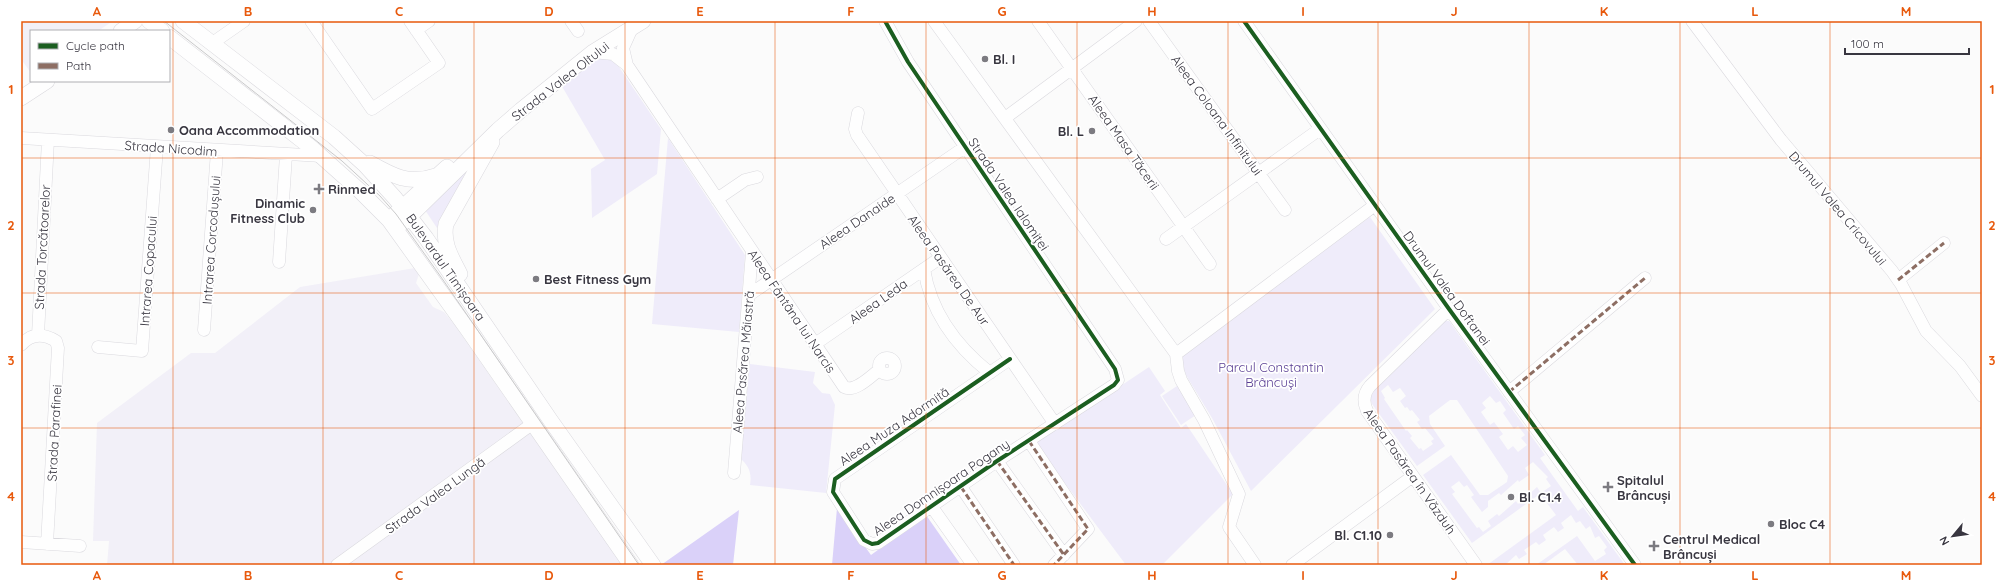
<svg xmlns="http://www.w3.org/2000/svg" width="2003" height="586" viewBox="0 0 2003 586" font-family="Quicksand,sans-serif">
<rect width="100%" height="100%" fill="#fbfbfb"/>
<!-- built -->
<path fill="#f2f0f8" d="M21,21h92l-15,10h-67v42l-10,-14z
M415,268l4,6 -3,9 17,24 11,5 10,12 168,241h-515l2,-24h-16l4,-118 94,-70h24l85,-66z"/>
<!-- green -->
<path fill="#efecfa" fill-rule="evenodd" d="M594,57l15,1 8,6 44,65 -4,45 -65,44 -1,-49 14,-9 -45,-77z
M668,138l77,117 -6,77 -87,-8z
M470,165l-30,55 -3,8 -12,-18z
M1370,217l65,92 -184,182 -39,-73 -31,-51 -1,-11z
M1445,321h4l96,134 -5,3 38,53 5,-4 42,58h-47l-13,-16 -22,16h-7l41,-29 18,25 11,-7 -2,-4 3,-3 -8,-11 -4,2 -5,-12 -4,3 -6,-8 -4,2 -5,-8 -10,8 3,5 -6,4 -4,-5 -11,8 3,5 -7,5 -3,-3 -12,8 3,4 -8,5 -3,-4 -11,10h-18l69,-50 -16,-21 -68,49 -49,-68 28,-20 29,40h8l19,-13 1,-6 -51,-76h-7l-21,16 1,8 15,22 -28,20 -45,-62 -2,-6 1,-7zM1388,385l5,7 7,-4 6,8 -6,5 5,7 2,-1 3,4 2,-1 8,10 -3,2 5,7 3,-1 9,11 -3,2 2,3 -10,7 -2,-3 -2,1 -9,-11 2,-2 -5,-6 -1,1 -22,-32 1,-1 -4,-7zM1490,396l6,7 4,-2 6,9 -3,3 11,16 4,-3 7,9 -4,3 6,7 -9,7 -5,-6 -5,4 -9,-13 4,-3 -9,-12 -4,3 -9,-13 5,-4 -4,-5zM1533,462l15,15 -2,2 5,7 -10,7 -4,-6 -19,17 -2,-3 -17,15 -2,-2 -9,7 3,5 -8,6 -4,-5 -2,1 -25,-34 3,-2 -4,-5 8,-6 5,6 3,-2 7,10 -3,2 11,15 6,-5v-6l11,-8 2,2 17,-15 1,2 10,-7 -4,-7z
M750,364l65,8 -2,11 9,10 8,1 5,11 -9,88 -76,-8c2,-12 -1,-19 -10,-27z
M1149,367l16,24 -5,4 21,33 5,-4 47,70 -71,71h-36l-91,-122z
M1177,386l19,29 -15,10 -19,-29z"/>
<!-- forest -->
<path fill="#dad1f9" d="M837,508l34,47 55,-40 35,50h-129z
M739,510l-6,55h-72z"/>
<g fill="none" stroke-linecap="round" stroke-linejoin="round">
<defs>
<path id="minor" d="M311,21l61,88 67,-46 -29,-42
M571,21l7,10
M885,21l23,41 207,307 3,11 -4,5 -117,76 -119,82 -6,1 -8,-4 -31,-48 2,-13 175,-120
M934,21l242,333 2,17 3,9 23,40 35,74 -10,33 26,38
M1038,21l172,243
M1149,21l136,189
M1244,21l205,288 186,256
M1692,21l89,119 111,131 9,13 25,47 34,35 22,30
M416,30l13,-9
M211,44l33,-23
M593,52l20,2 14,11 217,322c11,6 27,-11 35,-17
M627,65l-4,-17 9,-20
M858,113l-3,16 2,6 198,289
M1005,118l131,-97
M21,138l301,18
M717,199l28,-19 12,-3
M1166,239l154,-110
M279,262l7,-107
M924,269c7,44 32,77 66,104
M1898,280l46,-37
M749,295l216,-148
M1449,309l-79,77c-7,8 -7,16 -3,25l109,154
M204,330l13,-179
M38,335l10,-195
M815,344l125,-86
M21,345c10,-12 22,-12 35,-4l2,7 -11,196
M98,347l44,4 15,-204
M1176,354l199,-149
M879 366a8 8 0 1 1 16 0a8 8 0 1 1-16 0Z
M1509,392l136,-114
M1029,441l59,88 -34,36
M997,461l67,94
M734,473l18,-221
M961,487l53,78
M932,507l41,58
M21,542l59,4
M337,565l195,-141
M1292,565l121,-89"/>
<path id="major" d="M149,21l13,10
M183,21l151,116 31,28 30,33 31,40 125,183 102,144
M121,31l14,-10
M169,37l144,112 46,41 30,30 79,110 163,235
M21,98l26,-17
M370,163c23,13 39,22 65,13
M395,214l52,-47
M403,223l95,-93 23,-20 72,-58 50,-31
M460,274c-8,-16 -18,-31 -14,-50l46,-82"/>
</defs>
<!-- minor casing -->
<use href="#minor" stroke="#dad9de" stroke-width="13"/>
<!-- major casing -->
<use href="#major" stroke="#dad9de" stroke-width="16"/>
<!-- minor -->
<use href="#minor" stroke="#fefefe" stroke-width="12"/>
<!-- major -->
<use href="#major" stroke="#fefefe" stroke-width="15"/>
<!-- tram -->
<path stroke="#cacacb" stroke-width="1" d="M164,21l178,140 38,35 16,18 45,63 198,288"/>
<!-- quiet -->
<path stroke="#8d6e63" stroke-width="3" stroke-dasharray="6 3" stroke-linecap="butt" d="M1898,280l46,-37
M1509,392l136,-114
M1029,441l59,88 -34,36
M997,461l67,94
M961,487l53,78"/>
<defs>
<path id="cycleway" d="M885,21l23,41 207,307 3,11 -4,5 -117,76 -119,82 -6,1 -8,-4 -31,-48 2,-13 175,-120
M1244,21l205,288 186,256"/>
</defs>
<!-- cycleway casing -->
<use href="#cycleway" stroke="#fff" stroke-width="6"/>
<!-- cycleway -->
<use href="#cycleway" stroke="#1b5e20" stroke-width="4"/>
</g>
<!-- grid -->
<path fill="none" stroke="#e8590c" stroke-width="1" stroke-opacity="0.55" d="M173,21v544M323,21v544M474,21v544M625,21v544M775,21v544M926,21v544M1077,21v544M1228,21v544M1378,21v544M1529,21v544M1680,21v544M1830,21v544M21,158h1961M21,293h1961M21,428h1961"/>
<!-- markers -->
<g fill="#7c7b81" stroke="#fff" stroke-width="1.5">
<circle cx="985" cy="59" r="4"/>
<circle cx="171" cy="130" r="4"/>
<circle cx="1092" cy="131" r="4"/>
<path d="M317 183h4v4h4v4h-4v4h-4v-4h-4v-4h4z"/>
<circle cx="313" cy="210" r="4"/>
<circle cx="536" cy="279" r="4"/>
<path d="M1606 481h4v4h4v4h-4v4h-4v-4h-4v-4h4z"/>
<circle cx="1511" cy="497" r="4"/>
<circle cx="1771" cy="524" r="4"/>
<circle cx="1390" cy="535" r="4"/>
<path d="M1652 540h4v4h4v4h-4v4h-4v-4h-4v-4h4z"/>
</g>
<g text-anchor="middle" stroke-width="3.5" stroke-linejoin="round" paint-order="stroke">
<!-- poi labels -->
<g font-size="13" font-weight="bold" fill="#383640" stroke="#fff" text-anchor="start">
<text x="993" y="64">Bl. I</text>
<text x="179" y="135">Oana Accommodation</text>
<text x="1084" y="136" text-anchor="end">Bl. L</text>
<text x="328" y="194">Rinmed</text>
<text x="305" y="208" text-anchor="end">Dinamic<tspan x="305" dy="15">Fitness Club</tspan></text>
<text x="544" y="284">Best Fitness Gym</text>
<text x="1617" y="485">Spitalul<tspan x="1617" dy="15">Brâncuși</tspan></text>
<text x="1519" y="502">Bl. C1.4</text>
<text x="1779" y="529">Bloc C4</text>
<text x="1382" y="540" text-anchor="end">Bl. C1.10</text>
<text x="1663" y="544">Centrul Medical<tspan x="1663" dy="15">Brâncuși</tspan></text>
</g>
<!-- street labels -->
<g font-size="13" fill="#383640" stroke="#fff">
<text transform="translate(560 81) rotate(-38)" y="5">Strada Valea Oltului</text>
<text transform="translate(1217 115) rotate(54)" y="5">Aleea Coloana Infinitului</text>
<text transform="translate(1124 142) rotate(55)" y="5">Aleea Masa Tăcerii</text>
<text transform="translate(171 148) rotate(4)" y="5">Strada Nicodim</text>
<text transform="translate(1009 194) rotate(56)" y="5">Strada Valea Ialomiței</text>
<text transform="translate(1838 208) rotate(50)" y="5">Drumul Valea Cricovului</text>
<text transform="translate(857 221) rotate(-34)" y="5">Aleea Danaide</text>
<text transform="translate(211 240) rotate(-86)" y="5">Intrarea Corcodușului</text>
<text transform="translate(42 247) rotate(-87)" y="5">Strada Torcătoarelor</text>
<text transform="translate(446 267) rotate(55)" y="5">Bulevardul Timișoara</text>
<text transform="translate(949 270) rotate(55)" y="5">Aleea Pasărea De Aur</text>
<text transform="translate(148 271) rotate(-86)" y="5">Intrarea Copacului</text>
<text transform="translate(1447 288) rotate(54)" y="5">Drumul Valea Doftanei</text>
<text transform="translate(878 301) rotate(-35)" y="5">Aleea Leda</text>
<text transform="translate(792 311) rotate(56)" y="5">Aleea Fântâna lui Narcis</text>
<text transform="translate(743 362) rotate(-85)" y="5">Aleea Pasărea Măiastră</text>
<text transform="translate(894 426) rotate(-34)" y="5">Aleea Muza Adormită</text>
<text transform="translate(54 433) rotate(-87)" y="5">Strada Parafinei</text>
<text transform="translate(1410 471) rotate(55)" y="5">Aleea Pasărea în Văzduh</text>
<text transform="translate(941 487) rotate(-34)" y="5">Aleea Domnișoara Pogany</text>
<text transform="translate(435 495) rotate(-36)" y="5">Strada Valea Lungă</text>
</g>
<!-- park labels -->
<g font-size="13" fill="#5a3f94" stroke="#fff">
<text x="1271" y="372">Parcul Constantin<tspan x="1271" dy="15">Brâncuși</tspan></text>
</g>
</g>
<!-- border -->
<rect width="2003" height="586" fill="none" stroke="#ffffff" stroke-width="44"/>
<!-- legend -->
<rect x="30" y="30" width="140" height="52" fill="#ffffff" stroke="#afafb3"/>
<rect x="38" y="43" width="20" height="6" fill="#1b5e20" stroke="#afafb3"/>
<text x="66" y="50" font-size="12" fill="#383640">Cycle path</text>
<rect x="38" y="63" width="20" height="6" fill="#8d6e63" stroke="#afafb3"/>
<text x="66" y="70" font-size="12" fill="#383640">Path</text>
<!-- north arrow -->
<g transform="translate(1953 536) rotate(241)" stroke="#ffffff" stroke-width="3" paint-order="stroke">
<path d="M0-3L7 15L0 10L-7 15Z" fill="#383640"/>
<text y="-6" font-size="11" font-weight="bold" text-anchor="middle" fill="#383640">N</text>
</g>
<!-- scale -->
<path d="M1845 48v6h124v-6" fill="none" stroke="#383640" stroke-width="2"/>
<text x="1851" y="48" font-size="12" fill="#383640" stroke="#ffffff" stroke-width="3" paint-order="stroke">100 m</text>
<rect x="22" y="22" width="1959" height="542" fill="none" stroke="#e8590c" stroke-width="1.5"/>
<g font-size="13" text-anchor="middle" font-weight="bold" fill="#e8590c">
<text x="97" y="16">A</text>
<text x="248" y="16">B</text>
<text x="399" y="16">C</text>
<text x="549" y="16">D</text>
<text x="700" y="16">E</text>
<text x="851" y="16">F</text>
<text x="1002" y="16">G</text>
<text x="1152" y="16">H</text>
<text x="1303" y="16">I</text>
<text x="1454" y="16">J</text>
<text x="1604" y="16">K</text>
<text x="1755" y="16">L</text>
<text x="1906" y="16">M</text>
<text x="11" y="94">1</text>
<text x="1992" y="94">1</text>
<text x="11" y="230">2</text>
<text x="1992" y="230">2</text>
<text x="11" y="365">3</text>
<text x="1992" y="365">3</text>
<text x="11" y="501">4</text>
<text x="1992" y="501">4</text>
<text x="97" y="580">A</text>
<text x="248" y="580">B</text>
<text x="399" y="580">C</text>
<text x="549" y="580">D</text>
<text x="700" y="580">E</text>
<text x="851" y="580">F</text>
<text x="1002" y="580">G</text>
<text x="1152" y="580">H</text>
<text x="1303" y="580">I</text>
<text x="1454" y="580">J</text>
<text x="1604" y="580">K</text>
<text x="1755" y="580">L</text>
<text x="1906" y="580">M</text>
</g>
</svg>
